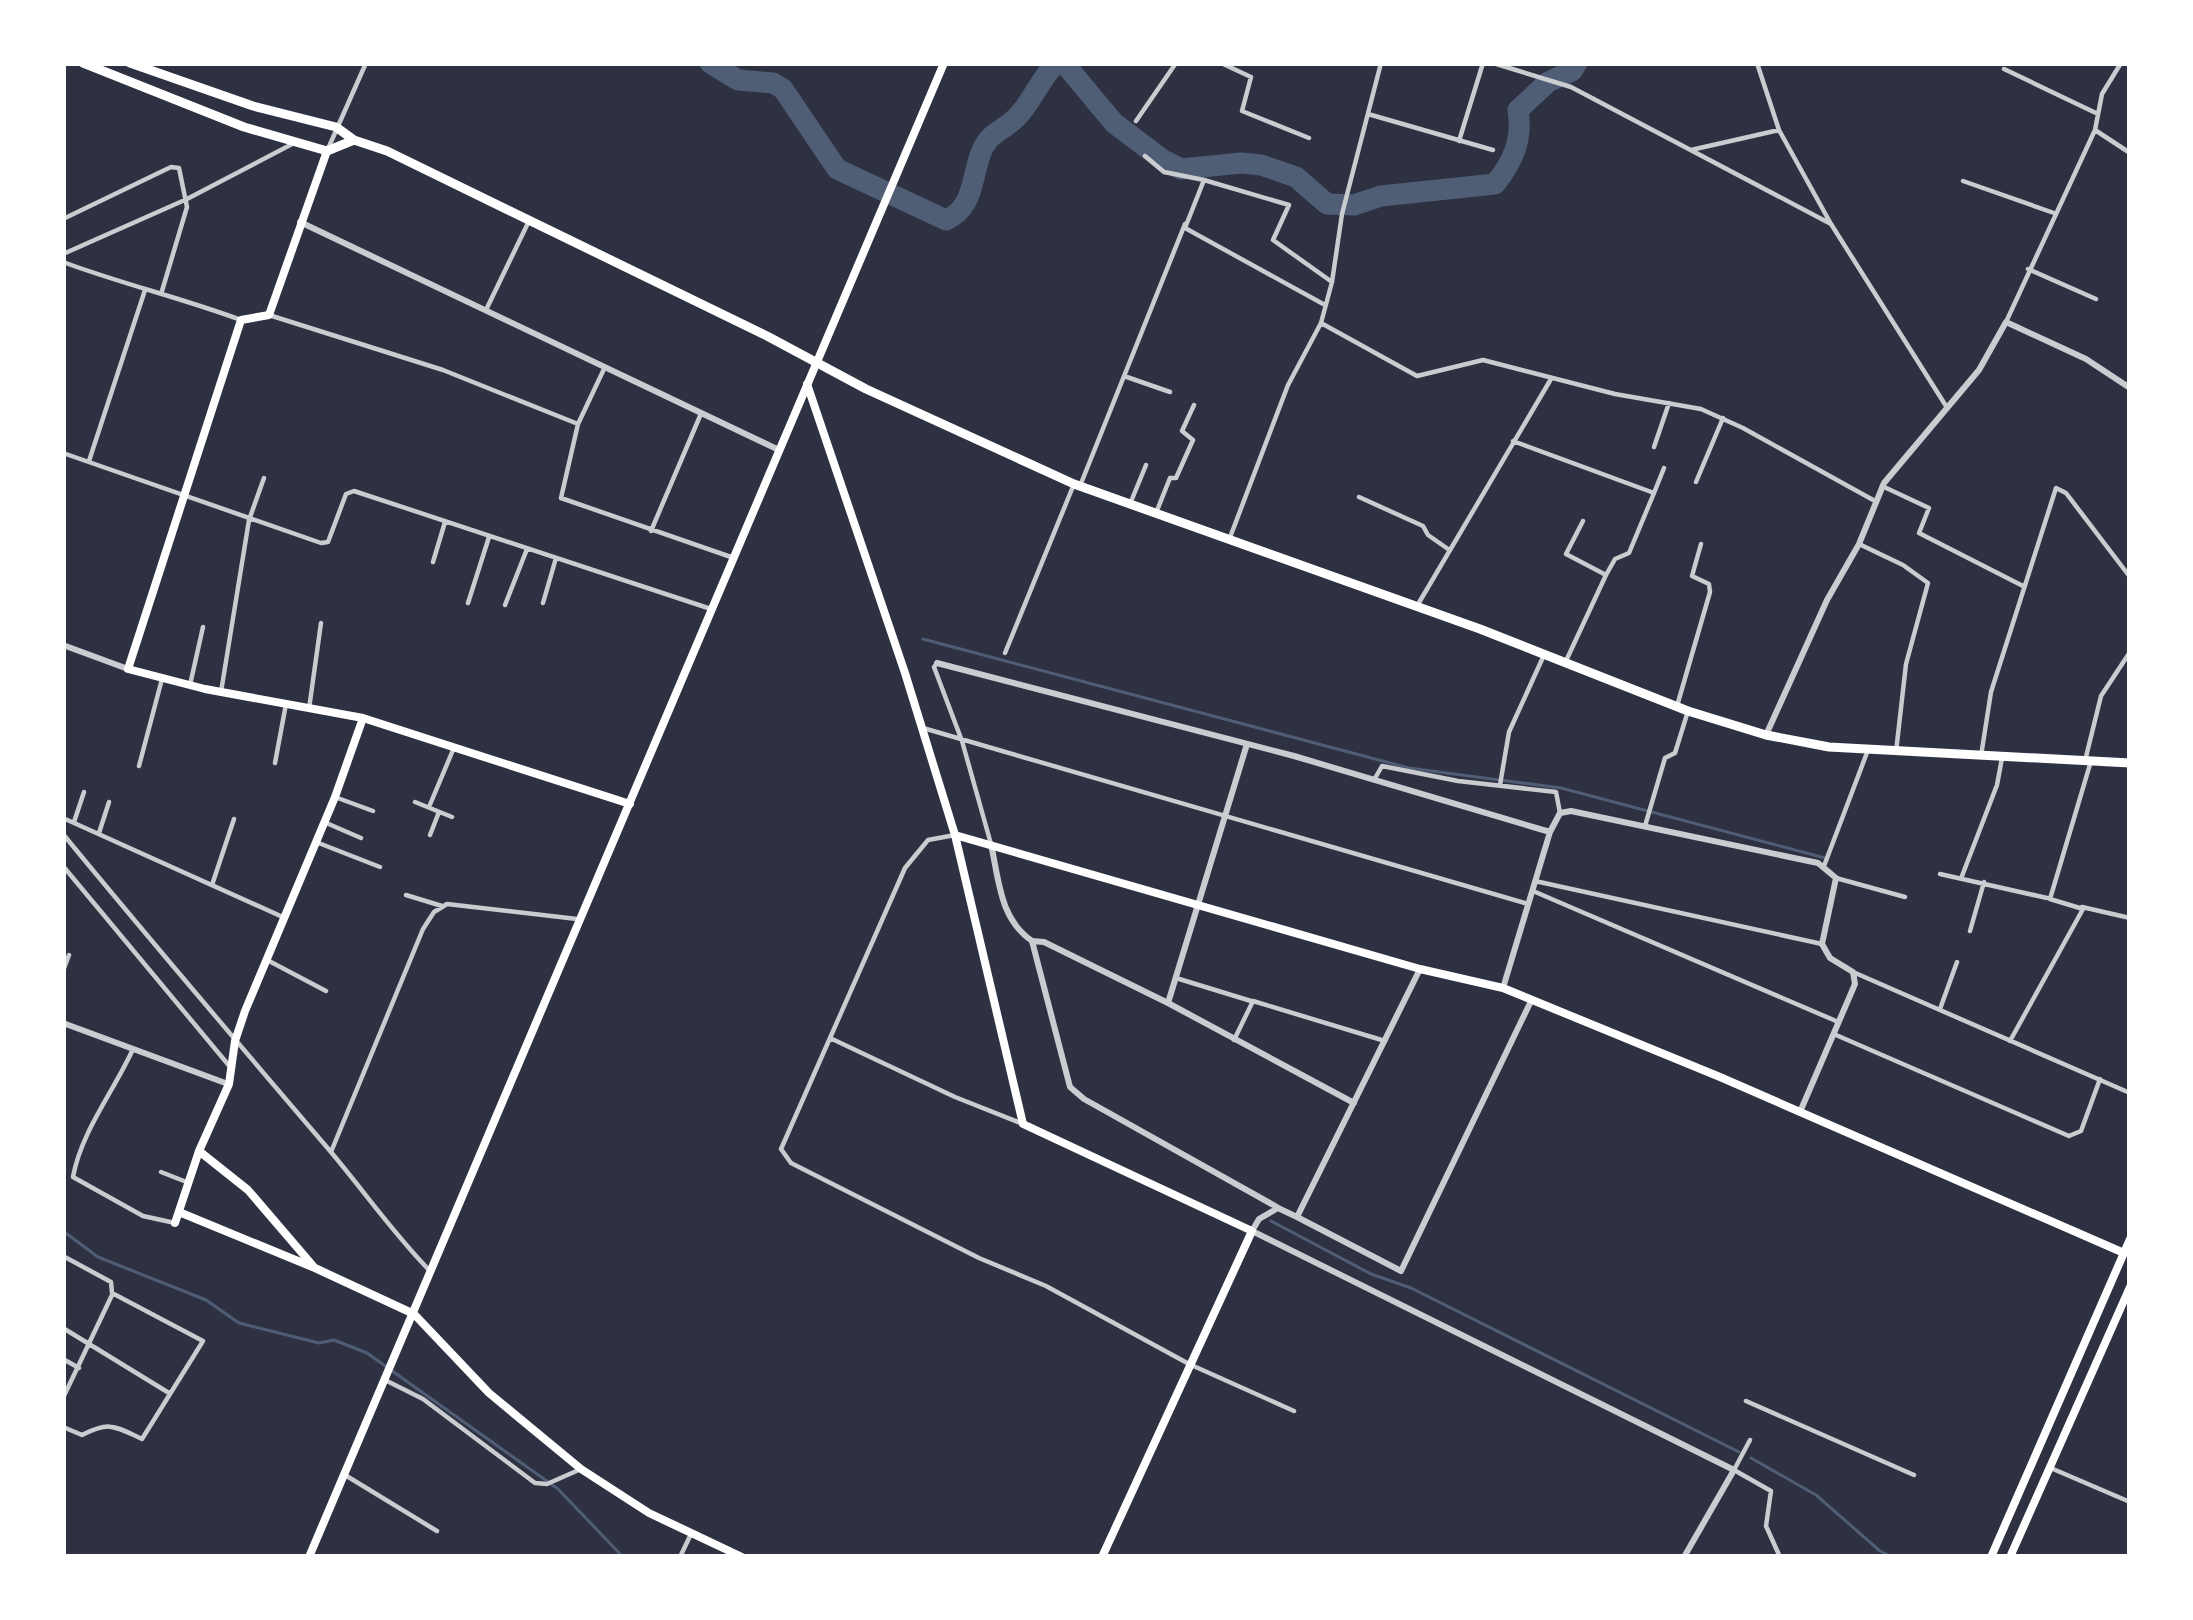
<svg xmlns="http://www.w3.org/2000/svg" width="2193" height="1620" viewBox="0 0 2193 1620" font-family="'PT Serif',serif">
<rect width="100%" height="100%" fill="#2d3142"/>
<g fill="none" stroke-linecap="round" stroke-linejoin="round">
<!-- stream -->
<path stroke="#4f5d75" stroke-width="3" d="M923,639l486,129 152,20 264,70
M1271,1221l100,53 40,14 328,164
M63,1231l35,26 108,43 33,23 80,20 15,-3 33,13 191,136 65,68
M1751,1458l65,37 64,56 13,6"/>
<!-- river -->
<path stroke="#4f5d75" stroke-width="21" d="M710,63l28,17 35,3 10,6 54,80 109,51c30,-13 25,-47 37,-72 7,-14 16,-16 27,-25 19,-14 29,-43 46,-60
M1064,63l50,60 49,37 18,9 61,-6 19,2 35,12 31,27 27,1 27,-9 114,-12c18,-22 28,-45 23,-74l30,-28 24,-11 5,-8"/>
<!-- minor -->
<path stroke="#caccd0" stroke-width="4.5" d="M1221,63l30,14 -9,34 67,27
M1493,63l78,24 260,137
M1757,63l22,67 52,94 115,182
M2004,69l94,45
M1368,114l125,36
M1136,121l40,-58
M2095,130l35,23
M1459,141l24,-78
M1691,150l88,-20
M327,151l39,-88
M1145,156l19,16 40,8
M1963,181l91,32
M63,219l108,-52 8,1 8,39 -25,84
M63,254l124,-55 109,-57
M63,262c59,22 119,36 178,58
M2028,269l68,30
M1325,305l-140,-77 19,-48 85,25 -16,35 59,42
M486,310l42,-87
M269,315l174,55 135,54
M2006,322l89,-192 7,-36 19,-31
M1321,323l96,53 66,-16 132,34 86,15 42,19 132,73
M604,369l-26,55 -17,74 170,59
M1124,376l46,16
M1513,441l141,52 -25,60 -14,6 -9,16
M1654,447l15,-44
M63,453l258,90 7,-1 18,-48 8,-3 357,118
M89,461l56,-171
M1696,482l27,-64
M1080,486l105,-262
M1882,486l47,22 -10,25 104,53
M1654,493l10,-25
M1359,497l64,29 5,9 20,14
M1130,504l16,-39
M1156,513l14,-35h6l17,-38 -11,-9 12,-26
M651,531l49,-115
M1229,540l59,-155 33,-62 11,-41 10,-68 39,-151
M1859,544l44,21 25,18 -22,81 -10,88
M433,562l12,-40
M468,603l21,-66
M543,603l13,-45
M505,605l22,-56
M1417,606l134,-227
M1005,653l69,-169
M937,663l-3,4 28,74 29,103
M1565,663l41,-88 -40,-21 17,-33
M190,685l13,-58
M221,692l28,-172 15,-42
M1677,706l33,-114 -1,-8 -17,-8 9,-32
M309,709l12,-86
M923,728l605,176
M1981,756l10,-64 65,-204 10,5 64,84
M2085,761l16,-65 29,-44
M275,763l11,-59
M139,766l23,-87
M1374,780l8,-14 76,15 98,11 4,21
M1500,785l9,-53 35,-77
M335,797l38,14
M415,802l37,15
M429,807l24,-57
M63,818l222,100
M74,822l10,-30
M324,822l37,16
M1645,826l20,-68 10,-5 13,-42
M99,833l10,-31
M63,834c86,105 174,208 262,311 37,43 66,86 106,127
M430,835l9,-23
M316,842l64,25
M63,866l168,202
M1824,866l44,-116
M1940,874l107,24
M1962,876l35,-91 5,-27
M1836,878l69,19
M1535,881l287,63
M212,885l22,-66
M1533,891l303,130
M406,895l36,11
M2082,907l48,11
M1970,931l14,-49
M269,961l57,30
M63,971l6,-16
M1853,972l277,121
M1176,978l75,23
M1940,1009l17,-47
M1836,1035l233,101 12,-5 19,-52
M830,1038l75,-170 23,-28 27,-5
M1234,1040l19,-39 132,40
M2010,1041l73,-132 -33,-10 41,-138
M133,1049c-19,42 -52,83 -60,128l70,39 32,7
M1023,1124l-68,-27 -125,-59 -49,111 10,14 188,95 67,28 143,78 105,47
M331,1152l92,-223 11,-17 13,-8 130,15
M161,1172l28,11
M63,1256l48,26 1,11 91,48 -61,98c-28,-13 -32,-18 -60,-4l-19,-8
M63,1328l106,65
M63,1359l16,9
M387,1381l36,18 112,84 12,1 34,-15
M63,1398l49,-103
M1746,1401l168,74
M1750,1440l-16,30 37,21 -5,35 14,31
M2053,1469l77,33
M345,1475l92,56
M680,1557l11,-23"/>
<!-- tertiary -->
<path stroke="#caccd0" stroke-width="6" d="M300,222l479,228
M63,645l65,24
M937,663l357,93 256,76
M1766,735l61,-135 32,-56 25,-61 95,-113 27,-48 80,37 44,29
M991,844c8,37 9,75 41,97l38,146 14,12 193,108
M1032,941l12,1 124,61 186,100
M1420,969l-123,248 -19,-9 -19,11 -7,12 482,239 -50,87
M1503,988l47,-156 10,-19 11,-2 247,52 18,15 -14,66 8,14 23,14 2,12 -55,128
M1168,1003l79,-259
M63,1023l165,61
M1297,1217l104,54 131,-272"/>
<!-- secondary -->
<path stroke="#fff" stroke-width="8" d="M327,151l-58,164 -28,5 -113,349 77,20 158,29 267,86
M807,384l98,289 50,162 68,289 229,107 -150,326
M955,835l465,134 83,19 217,89 404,176
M199,1151l49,39 66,77
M179,1212l136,56 99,46 75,79 92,76 68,44 93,44
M175,1223l24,-72 30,-67 6,-43 10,-30 90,-214 28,-79"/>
<!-- primary -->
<path stroke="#fff" stroke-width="8" d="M309,1557l635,-1494
M1991,1557l139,-318
M2010,1557l120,-270"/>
<!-- trunk -->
<path stroke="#fff" stroke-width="9" d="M83,63l161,64 83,24 27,-11
M130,63l123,43 83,21 18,13 33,11 380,185 99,53 208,95 406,145 208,82 78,24 63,12 301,16"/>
</g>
<!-- border -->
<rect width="2193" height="1620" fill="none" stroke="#ffffff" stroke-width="132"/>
</svg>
